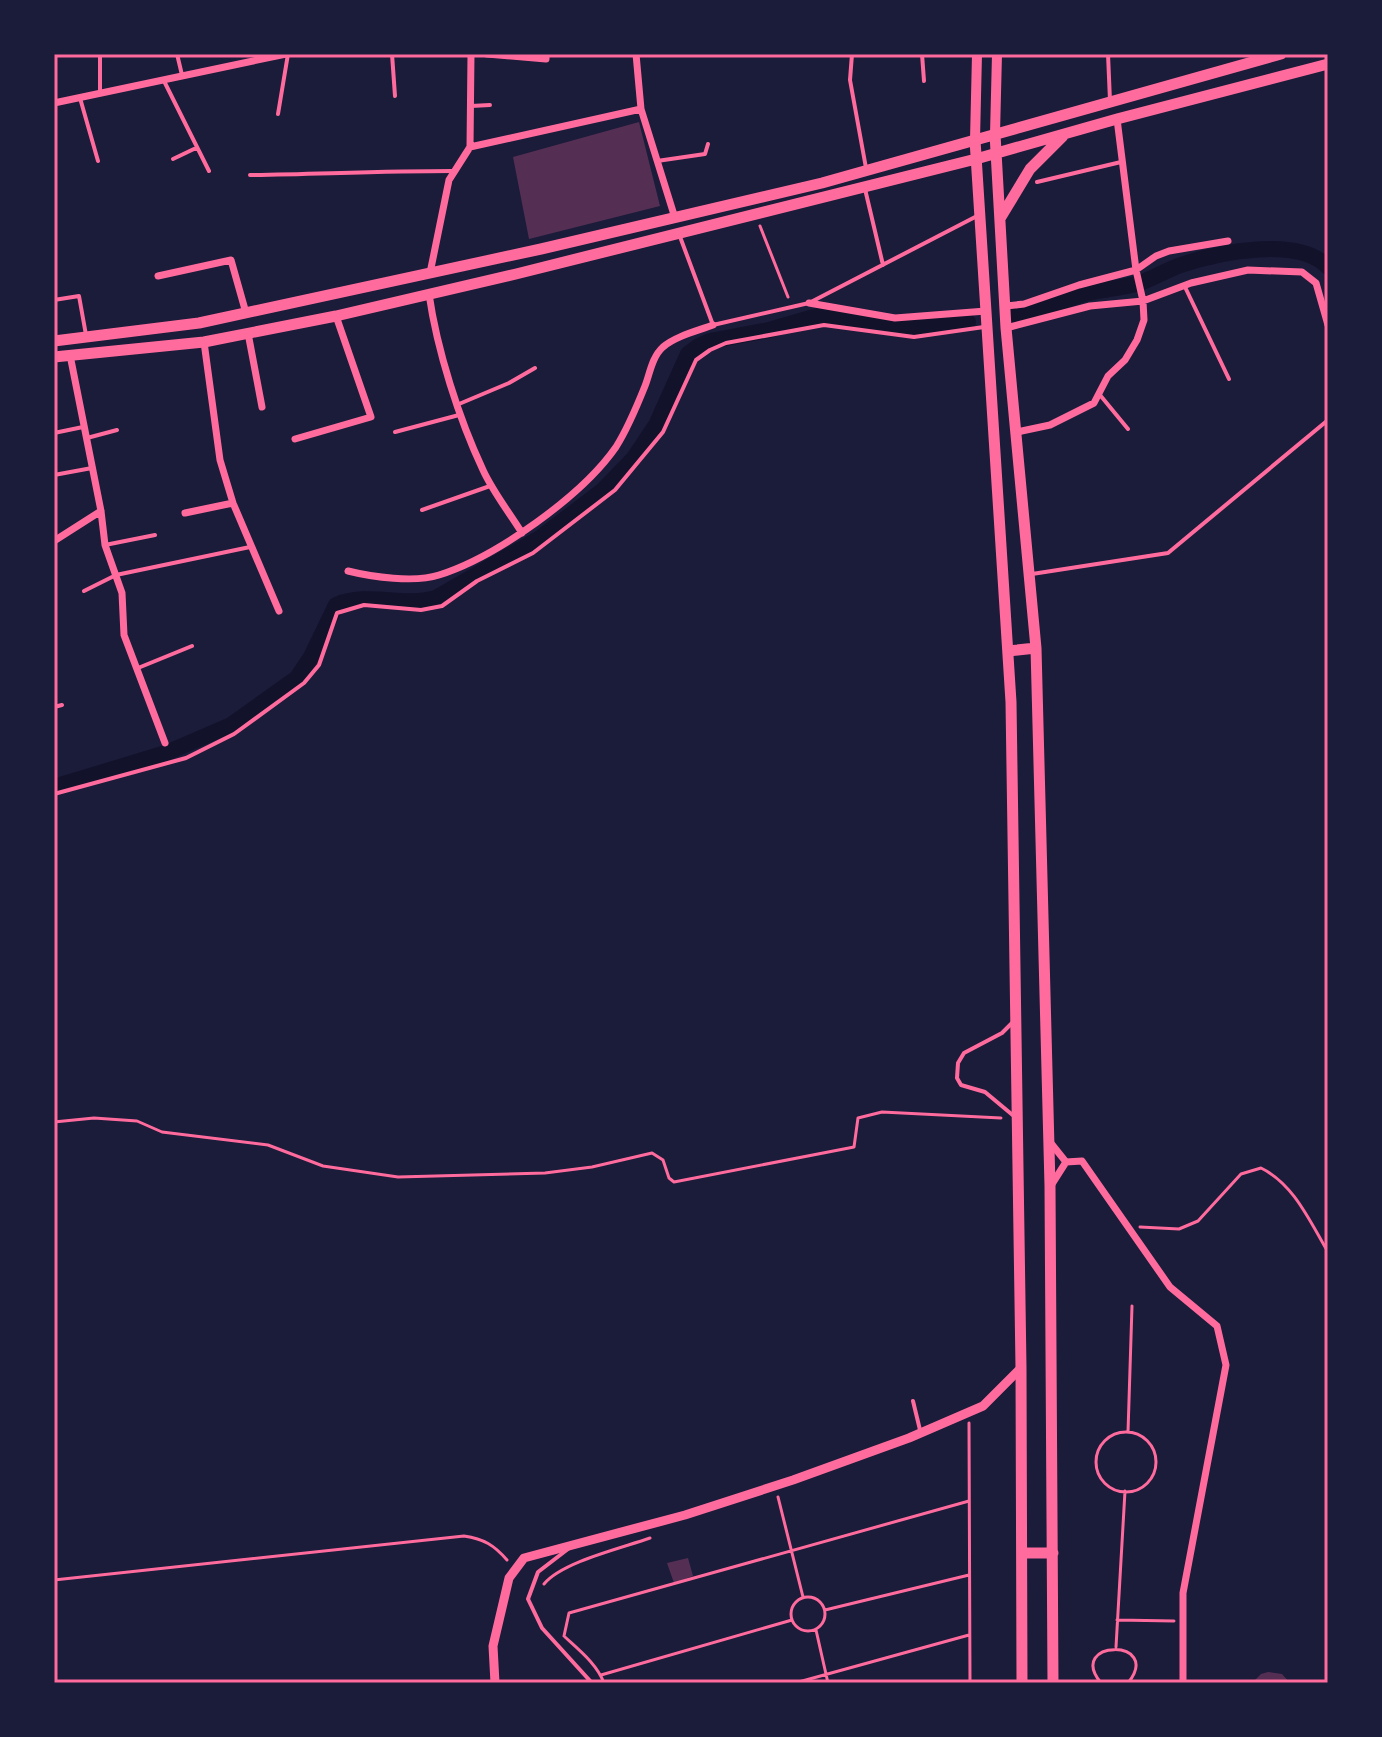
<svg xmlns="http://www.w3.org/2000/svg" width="1382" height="1737" viewBox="0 0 1382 1737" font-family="Barlow,sans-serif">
<rect width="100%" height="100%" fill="#1b1b3a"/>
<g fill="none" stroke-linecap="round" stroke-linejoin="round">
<!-- canal -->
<path stroke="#12122b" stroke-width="16" d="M1012,316c26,-4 50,-16 76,-23 16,-4 32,-5 48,-9 15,-4 30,-14 45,-19 38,-13 117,-29 147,2
M54,787l112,-34 65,-28 66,-47 14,-21 25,-52c33,-14 65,3 100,-7l104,-60 62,-47 32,-33 22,-33 32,-71 11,-8 11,-5 59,-11 52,-15 68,12 23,1 56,-6"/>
</g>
<!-- building -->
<path fill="#542f53" d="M639,122l21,84 -131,33 -16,-82z
M688,1558l5,18 -19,7 -7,-20z
M1268,1672l14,2 8,9h-38l9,-9z"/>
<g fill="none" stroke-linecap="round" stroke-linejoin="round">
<!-- path -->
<path stroke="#ff6b9d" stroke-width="3" d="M760,226l28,71
M54,1122l40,-4 43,3 25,11 106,13 55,21 75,11 147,-4 47,-6 60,-14 11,7 6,18 5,4 180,-35 4,-29 24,-6 119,6
M1140,1227l39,2 19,-8 43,-47 20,-6c33,16 49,54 67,84
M969,1423l1,260
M1128,1432l4,-126
M1096 1462a30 30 0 1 1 60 0a30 30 0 1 1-60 0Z
M778,1497l25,100
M54,1580l410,-44c20,3 30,9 43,24
M544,1584c18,-22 78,-36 106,-46
M791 1614a17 17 0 1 1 34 0a17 17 0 1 1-34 0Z
M825,1610l144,-35
M1117,1620l57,1
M816,1630l12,53
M564,1636l5,-23 400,-112
M565,1637c14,13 32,27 39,46
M1116,1647l9,-156
M601,1675l191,-55
M795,1683l174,-48
M1101,1683c-36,-44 63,-45 27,0"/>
<!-- service -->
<path stroke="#ff6b9d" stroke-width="4" d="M100,54v39
M177,54l5,21
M392,54l3,42
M852,54l-2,26 16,88
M922,54l2,27
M1108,54l2,47
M164,81l45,90
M80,98l18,63
M471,106l19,-1
M278,114l10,-60
M173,159l23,-11
M657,161l48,-7 3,-10
M250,175c68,-1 134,-4 202,-4
M1037,182l84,-20
M865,189l18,76
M679,234l34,91 96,-22 170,-88
M1185,287l44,92
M54,300l25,-4 7,39
M1100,395l28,34
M459,404l50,-21 26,-15
M395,432l64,-17
M54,433l29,-6
M87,438l30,-8
M54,475l38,-7
M422,510l68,-24
M105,545l50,-10
M1032,574l136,-21 160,-133
M84,591l32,-16 134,-28
M138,668l54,-22
M54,707l8,-2
M54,794l132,-36 48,-24 70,-51 15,-18 18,-52 27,-8 57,5 21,-4 35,-25 56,-28 82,-63 48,-58 33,-72 14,-10 16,-7 98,-18 90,12 70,-10
M1014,1021l-12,12 -38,20 -6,10 -1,15 4,7 24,7 30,25
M913,1401l7,29
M568,1549l-30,23 -10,27 14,29 50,55"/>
<!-- minor -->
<path stroke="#ff6b9d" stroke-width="7" d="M487,54l59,5v-5
M636,54l5,55 34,109
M54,103l232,-49
M470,147l171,-38
M430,273l19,-93 21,-33 1,-93
M158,276l73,-16 15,53
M429,294c8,56 30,125 54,176 10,22 26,42 39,63
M809,303l86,15 91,-7
M1006,306l18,-2 55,-19 57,-15 20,-14 13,-5 59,-10
M1006,328l84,-22 53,-5 48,-18 57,-13 54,2 14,11 12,42
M248,333l14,74
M204,342l16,118 13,43 46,108
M70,355l31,156 4,34 17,48 2,42 41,108
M1017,432l33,-7 44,-22 14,-27 17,-16 12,-20 7,-20 -1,-19 -7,-31 -19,-151
M295,439l76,-22 -35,-101
M185,513l48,-10
M54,541l47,-30
M348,571c24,6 67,12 91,4 57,-18 143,-79 177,-128 12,-19 21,-41 29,-61 5,-13 7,-29 18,-39 13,-11 34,-16 50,-22
M1050,1142l16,20
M1066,1162l16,-1 88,126 47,39 9,39 -43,228v90
M1052,1184l14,-22"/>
<!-- tertiary -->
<path stroke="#ff6b9d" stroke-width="9" d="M495,1683l-2,-37 16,-68 15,-20 161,-43 108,-35 116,-42 74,-32 38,-38"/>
<!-- secondary -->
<path stroke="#ff6b9d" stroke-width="10" d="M995,134l2,-80
M975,140l2,-86"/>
<!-- primary -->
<path stroke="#ff6b9d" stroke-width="11" d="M995,134l11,194 30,320 14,538 3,497
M975,140l36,562 10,666 1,315
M1001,217l29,-48 33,-33
M54,341l145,-18 342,-74 281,-66 459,-129
M54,357l150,-15 132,-26 180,-42 460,-115 141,-40 211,-55
M1008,651l28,-3
M1022,1553h31"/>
</g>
<!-- border -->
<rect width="1382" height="1737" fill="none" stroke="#1b1b3a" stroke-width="112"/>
<rect x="56" y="56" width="1270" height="1625" fill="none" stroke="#ff6b9d" stroke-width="3"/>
</svg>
